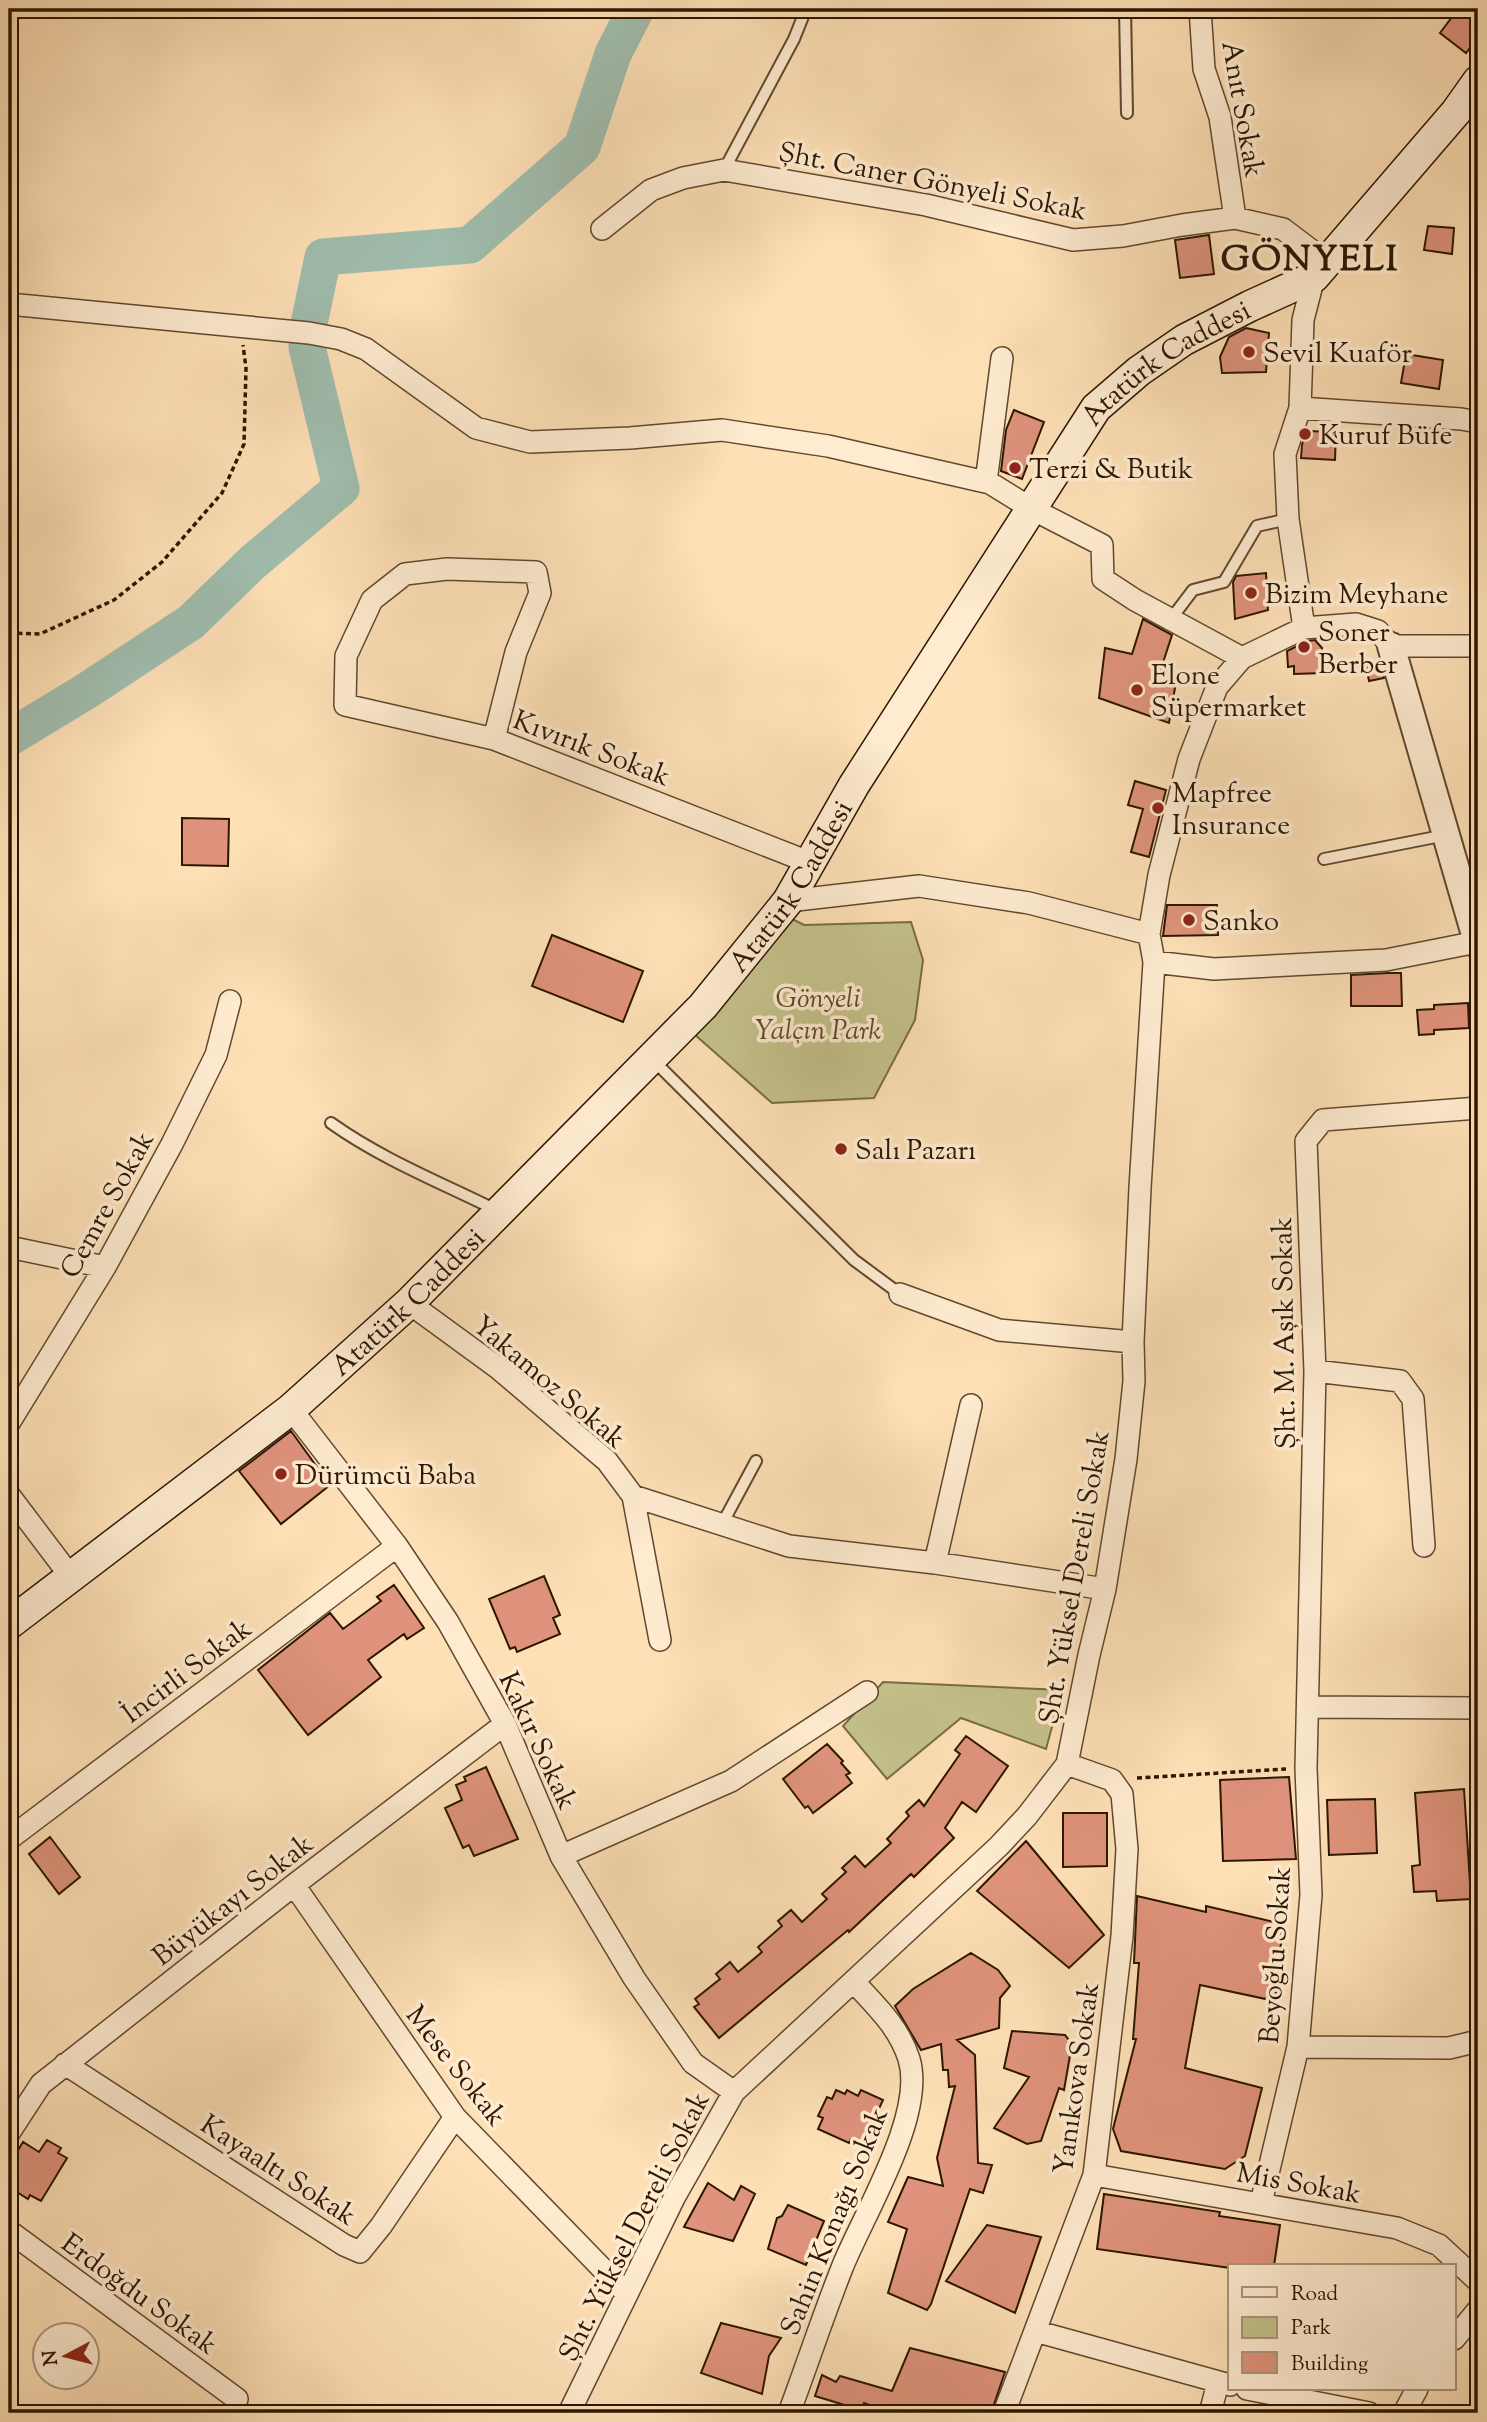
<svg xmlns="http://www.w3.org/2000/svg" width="1487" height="2422" viewBox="0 0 1487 2422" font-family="'Sorts Mill Goudy',serif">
<rect width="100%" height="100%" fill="#fee0b6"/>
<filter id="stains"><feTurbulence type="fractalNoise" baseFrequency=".00286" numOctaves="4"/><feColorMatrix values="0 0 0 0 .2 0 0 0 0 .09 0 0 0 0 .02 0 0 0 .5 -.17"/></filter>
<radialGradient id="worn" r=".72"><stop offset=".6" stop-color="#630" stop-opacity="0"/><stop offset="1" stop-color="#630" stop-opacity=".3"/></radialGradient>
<!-- green -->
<path fill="#c4c18b" stroke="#786c46" stroke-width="2" d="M780,913l24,12 107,-3 12,38 -8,60 -41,78 -102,5 -79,-70z
M883,1682l179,8 -16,59 -85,-31 -74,61 -44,-53z"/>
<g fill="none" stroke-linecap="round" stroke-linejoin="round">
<!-- river -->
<path stroke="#a0bdae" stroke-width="37" d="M309,324l14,-67 147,-12 112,-98 31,-93 23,-45
M9,738l79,-48 103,-68 62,-60 88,-74 -34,-141"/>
</g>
<!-- building -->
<path fill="#df937c" stroke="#2d1600" stroke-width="2" d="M1458,9h13l7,4v24l-12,16 -26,-20z
M1428,226l26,2 -2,26 -28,-4z
M1209,235l5,39 -34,4 -5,-38z
M1246,328l23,5 -3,39 -44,1 -2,-16 9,-20z
M1406,354l37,6 -4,29 -38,-6z
M1014,410l30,12 -22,57 -21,-8 5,-41z
M1306,431l30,1 -1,28 -34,-2 1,-13z
M1266,573l2,37 -33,9 -2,-37 3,-6z
M1143,619l29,16 -15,46 19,1 -7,41 -70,-25 6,-50 27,6z
M1315,640l7,8 1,25 -29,1v-8l-6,1 -1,-16 20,-10z
M1379,662l5,16 -15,3 -3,-16z
M1135,781l31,9 -17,67 -18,-5 12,-43 -15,-4z
M182,818l47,1 -1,47 -46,-1z
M1167,905h50l1,30 -55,1z
M552,935l91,36 -20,51 -91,-36z
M1388,973h13l1,33h-51v-31z
M1468,1003l1,25 -35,2v4l-15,1 -2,-25 17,-1v-4z
M291,1431l39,54 -49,39 -42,-53z
M544,1576l16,39 -7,3 7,16 -43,18 -2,-5 -5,2 -21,-50z
M394,1585l30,43 -17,11 -3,-5 -36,26 13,17 -73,58 -50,-65 72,-57 13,16 38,-28 -4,-4z
M966,1736l42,30 -32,46 -14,-10 -17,26 9,10 -40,39 -3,-3 -62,58 -1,-2 -129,108 -25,-31 5,-3 -4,-5 25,-20 -4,-5 14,-12 8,10 24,-20 -4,-5 24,-21 -4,-5 13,-11 11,12 25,-23 -5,-5 24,-22 -4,-4 13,-12 10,11 26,-24 -4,-4 22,-23 -3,-4 13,-12 5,6 36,-52 -5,-4z
M827,1744l16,17 -2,2 9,10 -4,2 6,8 -39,30 -5,-7 -3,2 -22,-29z
M486,1767l32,72 -44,17 -5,-11 -6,3 -18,-40 17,-8 -6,-15 10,-4 -2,-4z
M1289,1777l7,82 -73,2 -3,-81z
M1464,1789l7,110 -34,2 -1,-10 -22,1 -2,-26 8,-1 -5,-72z
M1375,1799l2,54 -48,2 -2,-55z
M1063,1813h44v53l-44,1z
M50,1837l30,40 -21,17 -30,-40z
M1026,1841l78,94 -35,33 -92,-77z
M1137,1896l69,16v-6l77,18 -8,77 -75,-16 -15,83 77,20 -17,68 -20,13 -104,-18 -8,-22 23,-90h-3l6,-76h-5z
M971,1953l27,17 12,16 -10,12 -1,30 -42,12 18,15 3,108 14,2 -9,28 -13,-4 -39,115 -4,6 -39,-17 19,-64 -19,-7 20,-45 35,9 -6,-28 18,-72 -6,1 -1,-17h-5l-2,-26 -20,6 -26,-44 18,-17z
M1012,2031l53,4 7,9 -8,46 -5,-2 -18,53 -14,3 -33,-16 35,-51 -25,-9z
M836,2090l9,4 2,-4 11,6 3,-6 22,10 -21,45 -11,-6 -2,4 -31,-14 5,-11 -5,-2 9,-19 5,2z
M47,2140l14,8 -3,5 9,5 -26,43 -11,-6 -2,4 -19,-12v-22l14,-23 16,10z
M708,2183l26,17 7,-14 14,8 -22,47 -49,-14z
M1104,2194l116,18 -1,4 61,9 -6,41 -44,2 -133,-19z
M788,2205l36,16 -18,44 -38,-16 9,-31 5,-2z
M987,2225l54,12 -26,76 -69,-32z
M721,2323l60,15 -12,18 -7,38 -61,-21z
M910,2348l95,24 -14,41h-100l-27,-10 -3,7 -46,-14 7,-21 14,7 4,-6 52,15z"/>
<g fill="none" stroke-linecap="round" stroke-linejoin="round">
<defs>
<path id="service" d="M1125,9l2,104
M724,170l70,-131 12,-30
M1171,619l22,-29 31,-8 33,-56 31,-7
M1324,859l122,-24
M653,1060l201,200 46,34
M331,1123c52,37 111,60 167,88
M721,1526l35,-65"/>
<path id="minor" d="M1200,9l4,60 16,48 15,101
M602,229l49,-39 32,-12 41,-8 202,35 147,35 50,-4 59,-11 53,-7 48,11 45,34
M9,304l300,29 32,6 25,10 110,79 54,14 100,-4 92,-8 106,16 162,37 42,26 70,36 1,34 32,21 107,58
M1300,408l161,11 17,3
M986,482l16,-124
M1304,628l-16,-109 -3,-65 15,-46 3,-88 11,-43
M494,739l22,-87 24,-59 -4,-21 -89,-3 -42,5 -33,26 -26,56 -1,49 149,34 317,124
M788,901l131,-15 110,17 120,31
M1154,962l60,7 172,-9 91,-18
M9,1247l96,20
M900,1294l99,36 134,12
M409,1303l89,65 109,93 26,35 27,144
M1315,1371l85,10 13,18 11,147
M291,1409l106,137 51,76 57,102 56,132 73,122 59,85 41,29
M9,1423l96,-156 67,-123 44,-89 14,-54
M9,1495l62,82
M633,1496l156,50 146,17 170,26
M935,1563l36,-158
M1309,1707l169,1
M9,1839l388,-293
M561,1856l170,-75 136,-89
M294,1885l161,232 171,176
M1298,2047l151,1 29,-7
M65,2064l279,181 16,7 21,-26 74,-109
M9,2133l32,-49 253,-199 211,-161
M1094,2175l303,53 42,17 39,36
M1261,2203l37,-156 13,-152 -5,-127 9,-397 -9,-230 17,-21 155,-12
M9,2231l228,168
M1035,2331l195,54
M1454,2339l24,-29
M1247,2389l122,24
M569,2413l106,-217 59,-104 265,-246 28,-30 40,-52 22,-109 16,-66 21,-130 8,-78 -1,-39 7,-154 14,-226 -5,-28 10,-59 30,-116 28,-72 25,-29 62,-30 52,-4 22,7 13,15h87
M789,2413c18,-48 34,-97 53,-145 21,-53 84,-153 67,-209 -10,-32 -33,-53 -55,-77
M1004,2413l90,-238 28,-239 5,-87 -5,-55 -10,-14 -45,-16
M1210,2413l8,-30
M1404,2413l13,-24"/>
<path id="tertiary" d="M1391,646l87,299"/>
<g id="secondary">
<path id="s1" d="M9,1624l282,-215 118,-106 294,-297 85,-105 66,-116 242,-377 43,-37 45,-31 66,-34 64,-29 142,-165 22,-31"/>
</g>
</defs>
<!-- service casing -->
<use href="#service" stroke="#61482e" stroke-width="14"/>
<!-- minor casing -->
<use href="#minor" stroke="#61482e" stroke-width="24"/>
<!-- tertiary casing -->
<use href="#tertiary" stroke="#61482e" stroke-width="30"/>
<!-- secondary casing -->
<use href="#secondary" stroke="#2d1600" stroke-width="33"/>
<!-- path -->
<path stroke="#2d1600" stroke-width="3.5" stroke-dasharray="5 3.5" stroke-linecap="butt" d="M9,633l31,1 74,-34 48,-38 60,-69 22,-49 2,-76 -3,-23
M1137,1778l149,-9"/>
<!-- service -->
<use href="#service" stroke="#feebd0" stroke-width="10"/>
<!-- minor -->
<use href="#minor" stroke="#feebd0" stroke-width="21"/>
<!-- tertiary -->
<use href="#tertiary" stroke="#feebd0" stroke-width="26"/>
<!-- secondary -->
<use href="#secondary" stroke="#feebd0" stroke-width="30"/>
</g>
<!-- markers -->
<g fill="#8f2418" stroke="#feebd0" stroke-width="2.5">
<circle cx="1249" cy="352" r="7"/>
<circle cx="1305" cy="434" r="7"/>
<circle cx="1015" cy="468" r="7"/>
<circle cx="1251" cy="593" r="7"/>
<circle cx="1304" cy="647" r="7"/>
<circle cx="1137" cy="690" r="7"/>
<circle cx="1158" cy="808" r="7"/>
<circle cx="1189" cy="920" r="7"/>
<circle cx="841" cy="1149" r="7"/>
<circle cx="281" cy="1474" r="7"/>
</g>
<g text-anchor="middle" stroke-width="7" stroke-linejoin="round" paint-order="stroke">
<!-- street labels -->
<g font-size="28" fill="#2d1600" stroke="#feebd0">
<text transform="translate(1244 109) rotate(80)" y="10">Anıt Sokak</text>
<text transform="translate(933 180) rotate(11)" y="10">Şht. Caner Gönyeli Sokak</text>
<text dy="10" stroke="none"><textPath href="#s1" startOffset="1731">Atatürk Caddesi</textPath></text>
<text transform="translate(592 747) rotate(21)" y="10">Kıvırık Sokak</text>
<text dy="10" stroke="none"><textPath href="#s1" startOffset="1080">Atatürk Caddesi</textPath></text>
<text transform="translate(106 1204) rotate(-61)" y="10">Cemre Sokak</text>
<text dy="10" stroke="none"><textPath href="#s1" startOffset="513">Atatürk Caddesi</textPath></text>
<text transform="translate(1283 1333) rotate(-91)" y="10">Şht. M. Aşık Sokak</text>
<text transform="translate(550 1381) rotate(40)" y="10">Yakamoz Sokak</text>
<text transform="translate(1073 1577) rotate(-80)" y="10">Şht. Yüksel Dereli Sokak</text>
<text transform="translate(186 1670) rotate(-37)" y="10">İncirli Sokak</text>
<text transform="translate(539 1740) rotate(65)" y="10">Kakır Sokak</text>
<text transform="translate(232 1899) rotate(-38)" y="10">Büyükayı Sokak</text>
<text transform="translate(1274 1955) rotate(-86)" y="10">Beyoğlu Sokak</text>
<text transform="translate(457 2065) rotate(52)" y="10">Mese Sokak</text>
<text transform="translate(1075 2078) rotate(-82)" y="10">Yanıkova Sokak</text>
<text transform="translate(279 2169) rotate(33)" y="10">Kayaaltı Sokak</text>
<text transform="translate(1299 2182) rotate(10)" y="10">Mis Sokak</text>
<text transform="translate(833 2221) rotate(-68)" y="10">Sahin Konağı Sokak</text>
<text transform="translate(633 2226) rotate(-63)" y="10">Şht. Yüksel Dereli Sokak</text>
<text transform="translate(140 2293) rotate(36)" y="10">Erdoğdu Sokak</text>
</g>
<!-- poi labels -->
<g font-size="28" fill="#2d1600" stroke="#feebd0" text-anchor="start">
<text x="1263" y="362">Sevil Kuaför</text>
<text x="1319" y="444">Kuruf Büfe</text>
<text x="1029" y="478">Terzi &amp; Butik</text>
<text x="1265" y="603">Bizim Meyhane</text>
<text x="1318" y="641">Soner<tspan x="1318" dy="32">Berber</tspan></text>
<text x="1151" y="684">Elone<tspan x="1151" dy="32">Süpermarket</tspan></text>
<text x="1172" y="802">Mapfree<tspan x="1172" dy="32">Insurance</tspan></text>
<text x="1203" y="930">Sanko</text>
<text x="855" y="1159">Salı Pazarı</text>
<text x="295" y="1484">Dürümcü Baba</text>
</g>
<!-- park labels -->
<g font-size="28" font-style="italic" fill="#5a492a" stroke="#feebd0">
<text x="818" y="1007">Gönyeli<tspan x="818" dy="32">Yalçın Park</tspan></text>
</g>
<!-- district labels -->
<g font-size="35" font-weight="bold" letter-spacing="2" fill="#2d1600" stroke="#feebd0">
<text x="1310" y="270">GÖNYELI</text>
</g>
</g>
<!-- margin -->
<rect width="1487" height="2422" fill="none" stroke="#fee0b6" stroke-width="35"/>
<rect x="10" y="10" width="1466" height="2401" fill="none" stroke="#2d1600" stroke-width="3.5"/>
<rect x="18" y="18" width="1452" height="2387" fill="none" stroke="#2d1600" stroke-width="2"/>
<!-- legend -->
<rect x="1228" y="2264" width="228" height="126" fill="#feebd0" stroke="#aa967d" stroke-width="2"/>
<rect x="1242" y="2287" width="35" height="10" fill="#feebd0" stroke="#aa967d" stroke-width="2"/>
<text x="1291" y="2300" font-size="21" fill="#2d1600">Road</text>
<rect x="1242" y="2317" width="35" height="21" fill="#c4c18b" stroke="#aa967d" stroke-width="2"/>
<text x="1291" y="2334" font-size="21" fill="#2d1600">Park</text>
<rect x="1242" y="2352" width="35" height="21" fill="#df937c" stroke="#aa967d" stroke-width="2"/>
<text x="1291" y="2370" font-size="21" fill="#2d1600">Building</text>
<!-- north arrow -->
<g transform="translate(66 2356) rotate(263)"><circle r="33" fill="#feebd0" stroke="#aa967d" stroke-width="2"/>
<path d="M0-5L12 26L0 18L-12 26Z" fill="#8f2418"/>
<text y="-10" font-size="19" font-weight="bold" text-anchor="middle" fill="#2d1600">N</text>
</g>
<rect width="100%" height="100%" filter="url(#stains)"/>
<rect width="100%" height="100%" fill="url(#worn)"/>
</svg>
